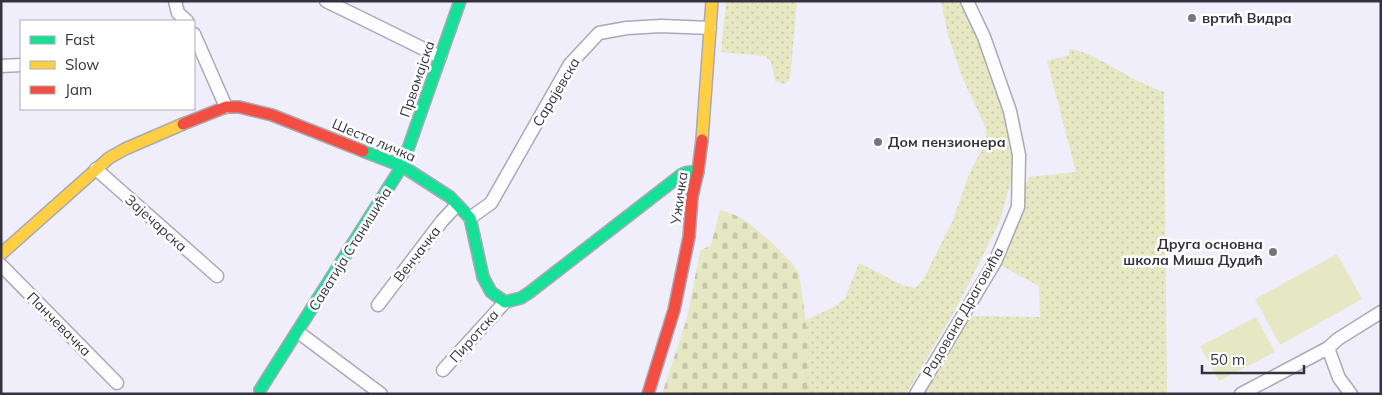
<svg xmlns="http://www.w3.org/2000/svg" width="1382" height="395" viewBox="0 0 1382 395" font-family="Mulish,sans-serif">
<defs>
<pattern id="grass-dots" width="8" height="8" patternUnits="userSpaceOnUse" patternTransform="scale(1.25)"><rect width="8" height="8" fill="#e5e8c2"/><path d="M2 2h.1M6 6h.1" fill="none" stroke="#c5c7a8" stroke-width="1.8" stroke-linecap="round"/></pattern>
<pattern id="cemetery-stones" width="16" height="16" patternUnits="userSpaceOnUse" patternTransform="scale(1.25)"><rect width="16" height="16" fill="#e5e8c2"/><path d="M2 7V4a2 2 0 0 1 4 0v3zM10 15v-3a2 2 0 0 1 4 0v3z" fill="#c5c7a8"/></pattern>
</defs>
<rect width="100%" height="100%" fill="#efeefa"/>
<!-- grass -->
<path fill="url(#grass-dots)" d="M726,1h71l-7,78 -5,5 -10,-3 -4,-19 -6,-6 -44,-4z
M941,1h17l9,15 19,44 27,87 -2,35 -12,41 -41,82 -52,89h-99l1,-58 -2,-16 28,-13 11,-9 14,-35 43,22 13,3 8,-8 29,-58 18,-50 16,-30v-14l-24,-51 -14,-42z
M1069,49c21,2 50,23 69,32 8,4 17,7 26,11l3,302h-248l45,-78 76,1 -1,-31 -44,-24 34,-85 47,-5 -29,-111 22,-6z"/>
<!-- cemetery -->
<path fill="url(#cemetery-stones)" d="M720,210c6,2 14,4 19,7 16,9 52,41 60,57l9,62 -1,58h-145l25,-76 13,-67 11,-6z"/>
<!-- garden -->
<path fill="#e5e8c2" d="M1337,254l25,45 -82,46 -25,-46z
M1256,317l19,35 -56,29 -19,-35z"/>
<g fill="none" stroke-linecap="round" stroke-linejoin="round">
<defs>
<path id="street" d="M175,1l3,12 9,8
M326,1l33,16 81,40
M194,34l32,73
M1,66l20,-1
M96,169l121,107
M470,218l21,-15 79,-139 29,-31 28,-5 34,-2 49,2
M1,265l116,118
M378,305l64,-84 15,-16
M298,332l83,62
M443,370l62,-68
M916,394l79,-132 23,-55 1,-52 -9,-44 -26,-74 -17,-36
M1241,394l87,-46
M1351,394l-12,-16 -11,-30 10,-9 43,-27"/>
<path id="fast" d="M363,151l39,15 48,31 20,21 13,59 8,15 14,10 16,-4 9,-6 151,-117 4,-2 13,-2
M260,390l142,-224 58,-165"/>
<path id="slow" d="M702,140l10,-139
M1,254l108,-96 16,-9 58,-25"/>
<path id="jam" d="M183,124l43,-17h13l33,8 91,36
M648,394l26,-84 15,-73 3,-40 6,-26 4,-31"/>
</defs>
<!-- street casing -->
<use href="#street" stroke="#aaa9b4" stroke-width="15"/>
<!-- fast casing -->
<use href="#fast" stroke="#aaa9b4" stroke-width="14"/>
<!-- slow casing -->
<use href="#slow" stroke="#aaa9b4" stroke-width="14"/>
<!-- jam casing -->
<use href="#jam" stroke="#aaa9b4" stroke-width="14"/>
<!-- street -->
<use href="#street" stroke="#fdfcfe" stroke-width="12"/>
<!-- fast -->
<use href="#fast" stroke="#16e098" stroke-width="11"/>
<!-- slow -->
<use href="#slow" stroke="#ffcf43" stroke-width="11"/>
<!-- jam -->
<use href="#jam" stroke="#f24e42" stroke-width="11"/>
</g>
<!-- markers -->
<g fill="#757481" stroke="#fff" stroke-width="2">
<circle cx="1192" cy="18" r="5"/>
<circle cx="878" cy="142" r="5"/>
<circle cx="1273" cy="252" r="5"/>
</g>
<g text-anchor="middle" stroke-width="5" stroke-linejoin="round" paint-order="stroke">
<!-- poi labels -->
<g font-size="14" font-weight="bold" fill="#343240" stroke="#fff" text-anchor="start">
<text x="1202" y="23">вртић Видра</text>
<text x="888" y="147">Дом пензионера</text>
<text x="1263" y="249" text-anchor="end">Друга основна<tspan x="1263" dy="16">школа Миша Дудић</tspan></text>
</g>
<!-- street labels -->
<g font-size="14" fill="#343240" stroke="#fff">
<text transform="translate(417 79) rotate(-71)" y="5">Првомајска</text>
<text transform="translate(556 92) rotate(-59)" y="5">Сарајевска</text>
<text transform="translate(374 140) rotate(23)" y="5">Шеста личка</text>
<text transform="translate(679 198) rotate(-82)" y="5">Ужичка</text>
<text transform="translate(156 223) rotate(42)" y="5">Зајечарска</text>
<text transform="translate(350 249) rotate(-58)" y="5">Саватија Станишића</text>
<text transform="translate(417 254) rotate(-52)" y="5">Венчачка</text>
<text transform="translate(963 312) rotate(-60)" y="5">Радована Драговића</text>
<text transform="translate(59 324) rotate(45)" y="5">Панчевачка</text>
<text transform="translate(474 336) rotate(-48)" y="5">Пиротска</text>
</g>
</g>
<!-- border -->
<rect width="1382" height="395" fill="none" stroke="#343240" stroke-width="5"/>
<!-- legend -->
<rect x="20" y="20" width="175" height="90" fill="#ffffff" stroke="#aeadb3"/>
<rect x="30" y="36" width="25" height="8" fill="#16e098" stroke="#aeadb3"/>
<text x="65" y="45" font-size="15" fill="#343240">Fast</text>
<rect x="30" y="61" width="25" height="8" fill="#ffcf43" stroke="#aeadb3"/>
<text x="65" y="70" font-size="15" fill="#343240">Slow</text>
<rect x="30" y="86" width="25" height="8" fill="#f24e42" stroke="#aeadb3"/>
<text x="65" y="95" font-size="15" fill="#343240">Jam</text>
<!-- scale -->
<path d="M1202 365v8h102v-8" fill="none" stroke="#343240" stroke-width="2.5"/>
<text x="1210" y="365" font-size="15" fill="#343240" stroke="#ffffff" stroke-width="4" paint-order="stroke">50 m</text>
</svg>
